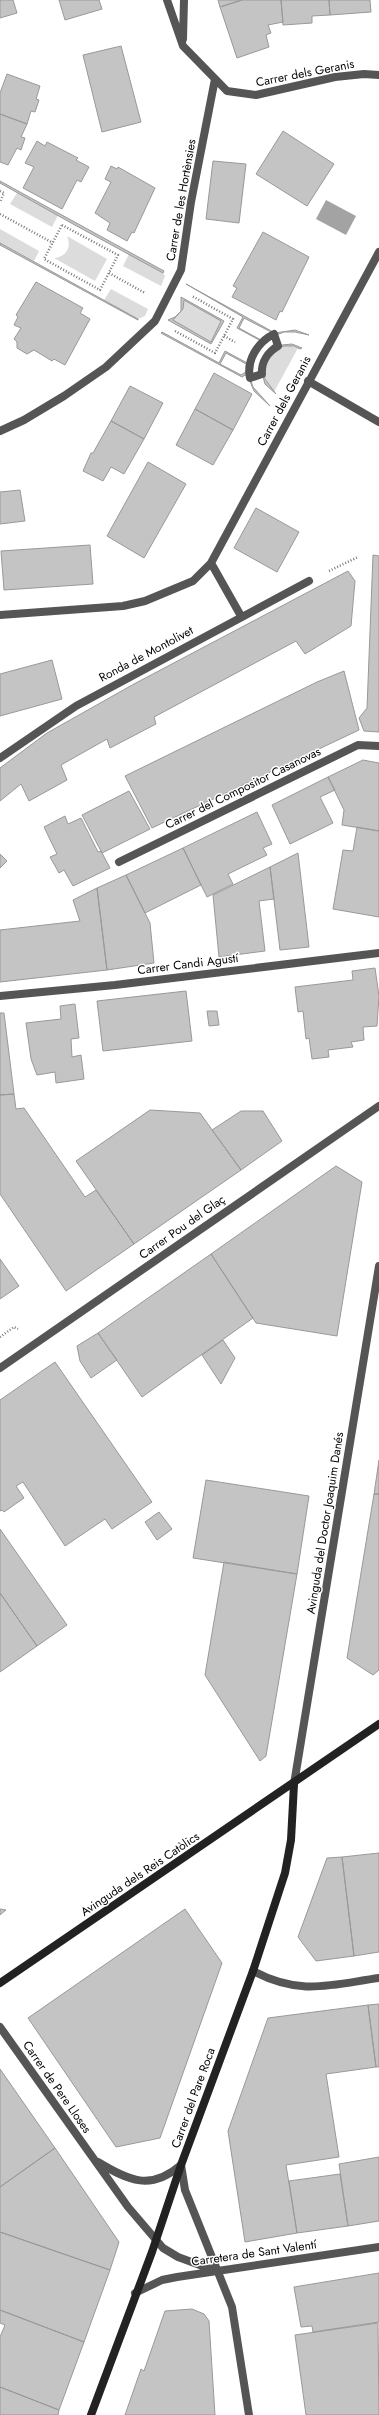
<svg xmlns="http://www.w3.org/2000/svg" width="379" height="2415" viewBox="0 0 379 2415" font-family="Jost,sans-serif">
<rect width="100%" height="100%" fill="#fff"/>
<!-- green -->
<path fill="#dcdcdc" d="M17,193l41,22 -6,12 -42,-23z
M0,229l39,22 -5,10 -34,-18z
M67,236l40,23 -12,22 -41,-23c12,-1 18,-11 13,-22z
M129,254l34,19 2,3 -4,10 -38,-20z
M111,289l37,20 -3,7 -7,3 -34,-19z
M184,300l37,21 -10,21 -38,-22 10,-11z
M288,345l10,3 -24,44c-17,-15 -10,-44 14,-47z"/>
<!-- water -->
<path fill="#a3a3a3" d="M326,200l30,16 -10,19 -30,-16z"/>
<!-- building -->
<path fill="#c4c4c4" stroke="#999" fill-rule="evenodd" d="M0,0h13l4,13 -17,5z
M59,0h40l3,9 -37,11z
M218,0h24l-22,7z
M242,0h39l2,22 -15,3 3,8 -5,2 3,12 -32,11 -17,-51z
M281,0h48l1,15 -18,1v7l-29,2z
M329,0h41l1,12 -41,3z
M121,46l20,76 -39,10 -19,-77z
M7,74l33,12 -4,13 3,1 -4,12 -4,-1 -4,13 -27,-10v-21z
M0,114l27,10 -6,13 4,1 -4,12 -4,-2 -9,17 -8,-3z
M283,131l51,33 -27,42 -51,-32z
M37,141l8,5 2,-4 31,16 -2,2 13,7 -8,15 -4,-2 -15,29 -39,-21 11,-21 -9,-4z
M213,161l33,3 -7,59 -33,-4z
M111,166l6,3 1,-2 37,21 -21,45 -2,-1 -5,9 -20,-11 3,-7 -15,-10 16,-31 -6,-3z
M0,181l40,22 124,68 -1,2 -90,-49 -73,-41z
M263,232l46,25 -27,55 -2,-1 -4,9 -44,-23 5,-9 -4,-2z
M0,243l89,49 49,27v1l-138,-75z
M36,282l47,26 -3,5 10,6 -25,46 -11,-6 -2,2 -18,-11 -7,4 -10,-6v-6l-3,-3 7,-11 -7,-3 4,-8 -2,-2z
M186,284l89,49 20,-3 14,5 -14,-3h-11l-23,9 -24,-13 6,-11zM244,318l29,15 -12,7 -22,-12z
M181,297l43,24 -13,23 -43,-24 7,-3 6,-6zM184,300l37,21 -10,21 -38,-22 10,-11z
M162,332l57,31 6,-12 24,13 1,14 3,9 17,19 -16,-15 -7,-17 -5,3 -81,-44zM226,353l22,12 -1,6 -6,4 -21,-11z
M292,344l10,4 -2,1 -6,-3h-10l-8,3 -10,11 -2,9 1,10 11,15 -11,-10 -3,-11 1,-10 9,-13 10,-5z
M214,373l38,21 -19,36 -38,-21z
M130,386l33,17 -19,36 -33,-18z
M195,409l38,21 -20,35 -37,-20z
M111,421l33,18 -20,35 -13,-7 -8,14 -20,-10 8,-18h2z
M148,462l38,22 -42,74 -37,-22z
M20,490l5,31 -25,3v-32z
M256,508l43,24 -22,40 -43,-24z
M90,545l3,39 -89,6 -3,-39z
M373,555l6,1v176l-15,-1 -5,-13 8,-10z
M348,571l7,10 -4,45 -46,28 -9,-13 -142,76 2,7 -46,24 -3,-9 -46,26 6,15 -38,21 -8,-17 -21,17v-33l47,-35 87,-49z
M52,660l10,39 -62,17v-42z
M344,671l15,59 -207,98 -27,-52 192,-94z
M363,760l16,3v68l-37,-6 2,-15 -16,-33z
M328,777l7,13 -15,7 13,26 -43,21 -18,-39z
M129,791l21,38 -48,24 -20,-38z
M257,812l15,32 -9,4 4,7 -39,19 5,10 -26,13 -24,-49z
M65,816l3,8 13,-6 17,34 3,-1 9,17 -37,18 -9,-16 -5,3 -9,-16 7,-3 -13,-27z
M357,827l22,4v86l-46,-8 10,-59 10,1z
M183,848l18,37 -56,28 -19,-38z
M298,853l11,94 -29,3 -10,-83z
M0,854l7,7 -7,7z
M270,867l4,32 -15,2 6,50 -46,6 -6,-62z
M126,875l24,48 4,40 -47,7 -10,-82z
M97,888l10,82 -107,12v-52l80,-9 -7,-21z
M375,968l4,28 -2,30 -14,1 1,13 -13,2 2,5 -25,3 1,7 -17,2 -3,-21 -3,1 -3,-28 -5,1 -3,-25 58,-7 -1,-9z
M186,991l6,50 -89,10 -6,-50z
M75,1004l4,34 -8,1 1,18 9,-2 3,24 -28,4 -1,-11 -18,3 -6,-16 -5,-36 35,-4 -1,-13z
M207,1011h10l2,14 -10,1z
M0,1013h4l10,81 -14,1z
M14,1094l2,15 8,-1 61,89 11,-7 38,54 -68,47 -66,-97v-99z
M150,1110l50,3 41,57 -107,74 -58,-83z
M241,1111h22l19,30 -41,29 -29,-40z
M336,1166l26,16 -25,154 -81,-13 -45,-69z
M211,1254l42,64 -111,79 -44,-64z
M0,1259l19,27 -19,13z
M98,1333l19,27 -26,18 -11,-17 -3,-15z
M223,1340l12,18 -14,26 -19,-29z
M55,1362l97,140 -40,27 -7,-10 -40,27 -42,-64 -7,4 8,12 -20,14 -2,-2 -2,1v-111z
M379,1460v34h-5z
M206,1480l103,16 -12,78 -104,-16z
M374,1494h5v176l-6,5 -26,-17z
M159,1512l13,17 -15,11 -12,-18z
M0,1529l67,96 -30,21 -37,-53z
M224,1562l73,12 -31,182 -6,5 -55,-86z
M0,1593l37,53 -37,26z
M379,1853v99l-25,4 -12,-99z
M342,1857l12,99 -38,5 -18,-24 29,-79z
M0,1909l6,1 -6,5z
M185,1909l37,54 -62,175 -44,9 -88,-129z
M379,2004v63h-3l-8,-62z
M368,2005l8,62 -50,7 13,83 -53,8 11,68 -52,9 -17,-111 40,-113z
M0,2069l55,79 -55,39z
M55,2148l64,94 -9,28 -110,-38v-45z
M379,2157v64l-31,5 -9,-62z
M340,2174l8,52 -51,7 -8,-52z
M0,2232l110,38 -26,72 -84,-32z
M379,2273v49l-66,10 -1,-6 -11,1 -7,-40z
M192,2309l12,5 5,7 6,94h-90l16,-46 3,2 21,-60z
M0,2310l84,32 -25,68 -59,-23v-50l5,-12 -5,-2z
M378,2323l1,92h-73l-11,-80z
M0,2387l59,23 -1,5h-58z"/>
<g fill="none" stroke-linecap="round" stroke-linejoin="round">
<!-- path -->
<path stroke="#777" stroke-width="2.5" stroke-dasharray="1 2" stroke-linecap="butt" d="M0,191l4,2 -4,9
M0,214l53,29
M62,225l56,30 -18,35 -56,-31z
M109,273l36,20
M175,331l40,22 18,-34 -41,-23
M224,336l11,6
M329,571l29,-14
M0,1337l14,-10 4,2"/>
<!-- pedestrian -->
<path stroke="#555" stroke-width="8" d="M274,334l4,12c-10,6 -17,16 -16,28l-12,4c-4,-18 8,-36 24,-44z"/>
<!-- minor -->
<path stroke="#555" stroke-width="8" d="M167,0l16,46 44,45 29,4 79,-18 29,-3 15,1
M183,39l1,-39
M308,381l71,41
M0,431l24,-11 40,-24 42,-29 49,-46 26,-51 10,-68 24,-123
M211,563l30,53
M0,615l123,-9 22,-5 48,-20 18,-18 168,-311
M0,758l76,-52 233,-125
M119,862l239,-117 21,1
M0,996l115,-11 264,-32
M0,1368l379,-262
M253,1971c47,25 77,14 126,7
M0,2027l128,180 35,41 15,9 38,14
M98,2162c31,19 53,29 83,3
M181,2165l4,25 47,117 17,108
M135,2293l27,-13 15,-3 202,-30"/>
<!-- tertiary -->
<path stroke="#555" stroke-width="8" d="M294,1784l85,-518"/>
<!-- secondary -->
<path stroke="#222" stroke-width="8" d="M0,1983l379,-259
M91,2415l61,-163 29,-87 72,-194 32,-98 6,-33 3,-56"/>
</g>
<g text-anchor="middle" stroke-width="3" stroke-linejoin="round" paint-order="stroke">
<!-- street labels -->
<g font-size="12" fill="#000" stroke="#fff">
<text transform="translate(305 73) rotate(-11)" y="4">Carrer dels Geranis</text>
<text transform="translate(181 200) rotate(-80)" y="4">Carrer de les Hortènsies</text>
<text transform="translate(284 401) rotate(-62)" y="4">Carrer dels Geranis</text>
<text transform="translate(146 654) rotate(-28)" y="4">Ronda de Montolivet</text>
<text transform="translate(243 788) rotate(-26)" y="4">Carrer del Compositor Casanovas</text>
<text transform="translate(188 964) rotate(-7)" y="4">Carrer Candi Agustí</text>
<text transform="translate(182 1227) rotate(-35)" y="4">Carrer Pou del Glaç</text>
<text transform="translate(325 1523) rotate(-81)" y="4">Avinguda del Doctor Joaquim Danés</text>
<text transform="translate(140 1874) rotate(-34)" y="4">Avinguda dels Reis Catòlics</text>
<text transform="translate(57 2087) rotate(55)" y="4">Carrer de Pere Lloses</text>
<text transform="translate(193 2098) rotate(-70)" y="4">Carrer del Pare Roca</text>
<text transform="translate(254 2253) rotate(-8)" y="4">Carretera de Sant Valentí</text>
</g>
</g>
</svg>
